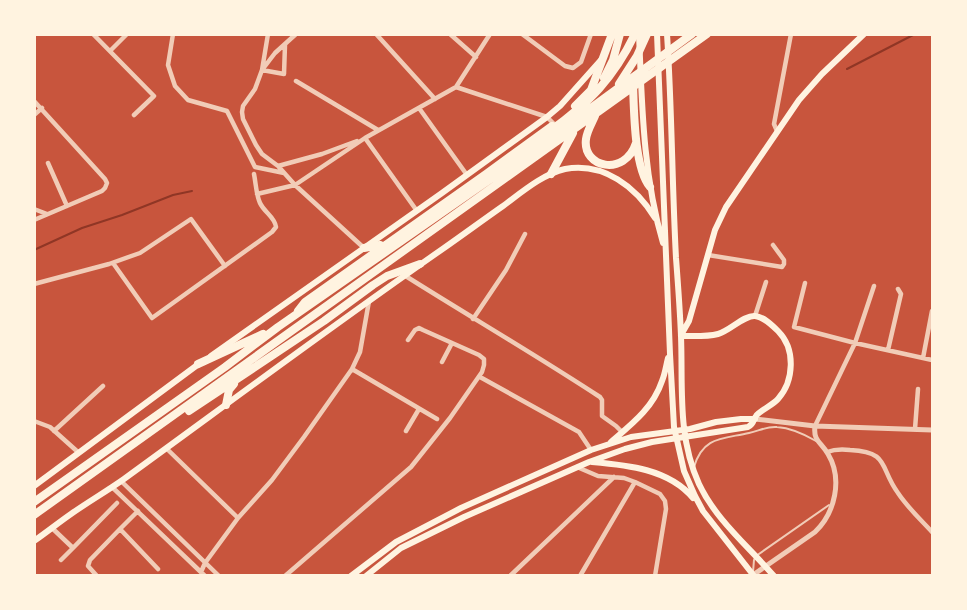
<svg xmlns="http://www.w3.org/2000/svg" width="967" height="610" viewBox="0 0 967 610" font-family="Helvetica,sans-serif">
<rect width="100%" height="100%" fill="#c8553d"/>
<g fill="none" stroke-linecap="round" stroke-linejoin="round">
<!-- stream -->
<path stroke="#8f3625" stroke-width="2" d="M847,69l68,-35
M34,250l48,-22 40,-13 51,-20 19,-4"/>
<!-- service -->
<path stroke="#f1ccb7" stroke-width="2" d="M694,467c9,-31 29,-28 55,-34 10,-2 18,-7 28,-6 14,1 27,7 39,14
M753,572l1,-12 2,-4 73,-51"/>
<!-- minor -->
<path stroke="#f1ccb7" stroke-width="4.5" d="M93,34l61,62 -20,19
M173,34l-5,31 7,21 13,14 39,11 28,56 29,6
M268,34l-6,36 -7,19 -12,17 -1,6 1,7 13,26 6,9 16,12 17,19 69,63
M450,34l26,23
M522,34l43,32 8,2 8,-6 10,-28
M377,35l58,64
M285,45l-1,29 -22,-4 13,-17 21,-19
M110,51l17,-17
M296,81l82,49
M456,87l91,30 7,7
M34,101l71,78 2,4 -2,5 -3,3 -68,29
M419,108l48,67
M34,115l8,-7
M777,131l-3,-7 17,-90
M365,138l52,73
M48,163l19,43
M278,166l44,-12 35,-13
M257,194l38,-9 70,-47 91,-51 34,-53
M34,209l13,5
M708,255l74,12 2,-3v-4l-11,-15
M113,263l39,55 120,-86 4,-5c-1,-10 -12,-15 -16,-24 -4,-9 -4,-19 -6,-29
M404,275c65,41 132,80 196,122l2,3v16l14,10 6,6
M805,283l-11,44 61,16 77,17
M34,284l75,-20 31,-11 51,-34 34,47
M755,316l11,-34
M473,319l33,-49 19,-36
M888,350l13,-56 -3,-5
M923,358l9,-47
M442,362l10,-19
M352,369l85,50
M480,377l99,55 12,18
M34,421l16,6 29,26
M815,426l40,-83 19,-57
M915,429l3,-40
M54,431l49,-45
M406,431l13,-22
M166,448l72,70
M827,452c8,-3 15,-3 23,-2 40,2 29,17 48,43 10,15 23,27 34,39
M577,467l21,9 26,2 11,4 25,12 5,7 1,8 -11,67
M121,481l98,95
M112,487l93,89
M52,528l21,20 44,-45
M120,529l18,-18
M61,560l12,-12
M201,572l4,-9 33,-45 34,-38 32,-43 48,-68 8,-17 9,-51
M97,576l-9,-10 2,-6 30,-31 38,40
M285,576l126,-109 39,-49 32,-46 2,-7v-6l-5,-4 -56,-25 -4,-2 -4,2 -7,10
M510,576l104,-99
M580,576l55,-94"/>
<!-- tertiary -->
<path stroke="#f1ccb7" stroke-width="5" d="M755,419l60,7 117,4
M753,575l62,-43c20,-19 28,-53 13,-78 -7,-12 -15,-13 -13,-28"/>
<!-- secondary -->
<path stroke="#fff3e0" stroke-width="6" d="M639,34c3,71 4,141 24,209
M657,34l13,320 4,73 10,44 11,25 8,15 51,65
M667,34c5,75 5,150 9,224 2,26 4,52 5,78 2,50 -4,100 18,148 17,36 49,62 75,92
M681,335l8,-14 26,-91 11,-23 73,-107 23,-26 42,-40
M211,356l231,-163 105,-76 13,-11 41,-46
M611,442c21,-18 42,-34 51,-61 3,-7 4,-15 6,-23
M592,462c35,3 77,7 101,36
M34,486l166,-123
M34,541c13,-9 24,-18 37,-27 17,-12 36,-23 53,-35 106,-77 212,-156 320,-231 20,-14 39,-28 59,-42 19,-14 40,-32 62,-37 39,-7 71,18 90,49
M351,576l45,-34 65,-34 130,-58 40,-13 59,-8 26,-7 25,-3h14
M366,576l35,-28 63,-31 125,-55 36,-13 27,-7 96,-15c7,-4 4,-6 8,-11 3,-5 17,-11 22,-17 16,-18 18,-50 0,-68 -6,-6 -14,-14 -23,-15 -11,-1 -25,15 -37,18 -12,3 -25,2 -37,2"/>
<!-- motorway -->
<path stroke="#fff3e0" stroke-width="8" d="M604,78l9,-18 7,-26
M619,84l18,-28 10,-22
M633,84c1,25 1,84 17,103
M575,106l16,-16 21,-56
M595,116c-3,7 -8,15 -9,23 -4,29 39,38 50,4
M550,131c40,-29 63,-52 85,-97
M551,174l22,-41
M364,248l16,-3
M298,311l7,-9 181,-128 66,-48
M198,364l65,-30
M226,405l3,-15 5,-6
M189,411l135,-90 49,-36 14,-9 33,-12
M34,502l191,-135 53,-40 287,-200 127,-93
M34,515l673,-481"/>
</g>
<!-- border -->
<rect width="967" height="610" fill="none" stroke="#fff3e0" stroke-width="72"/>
</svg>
